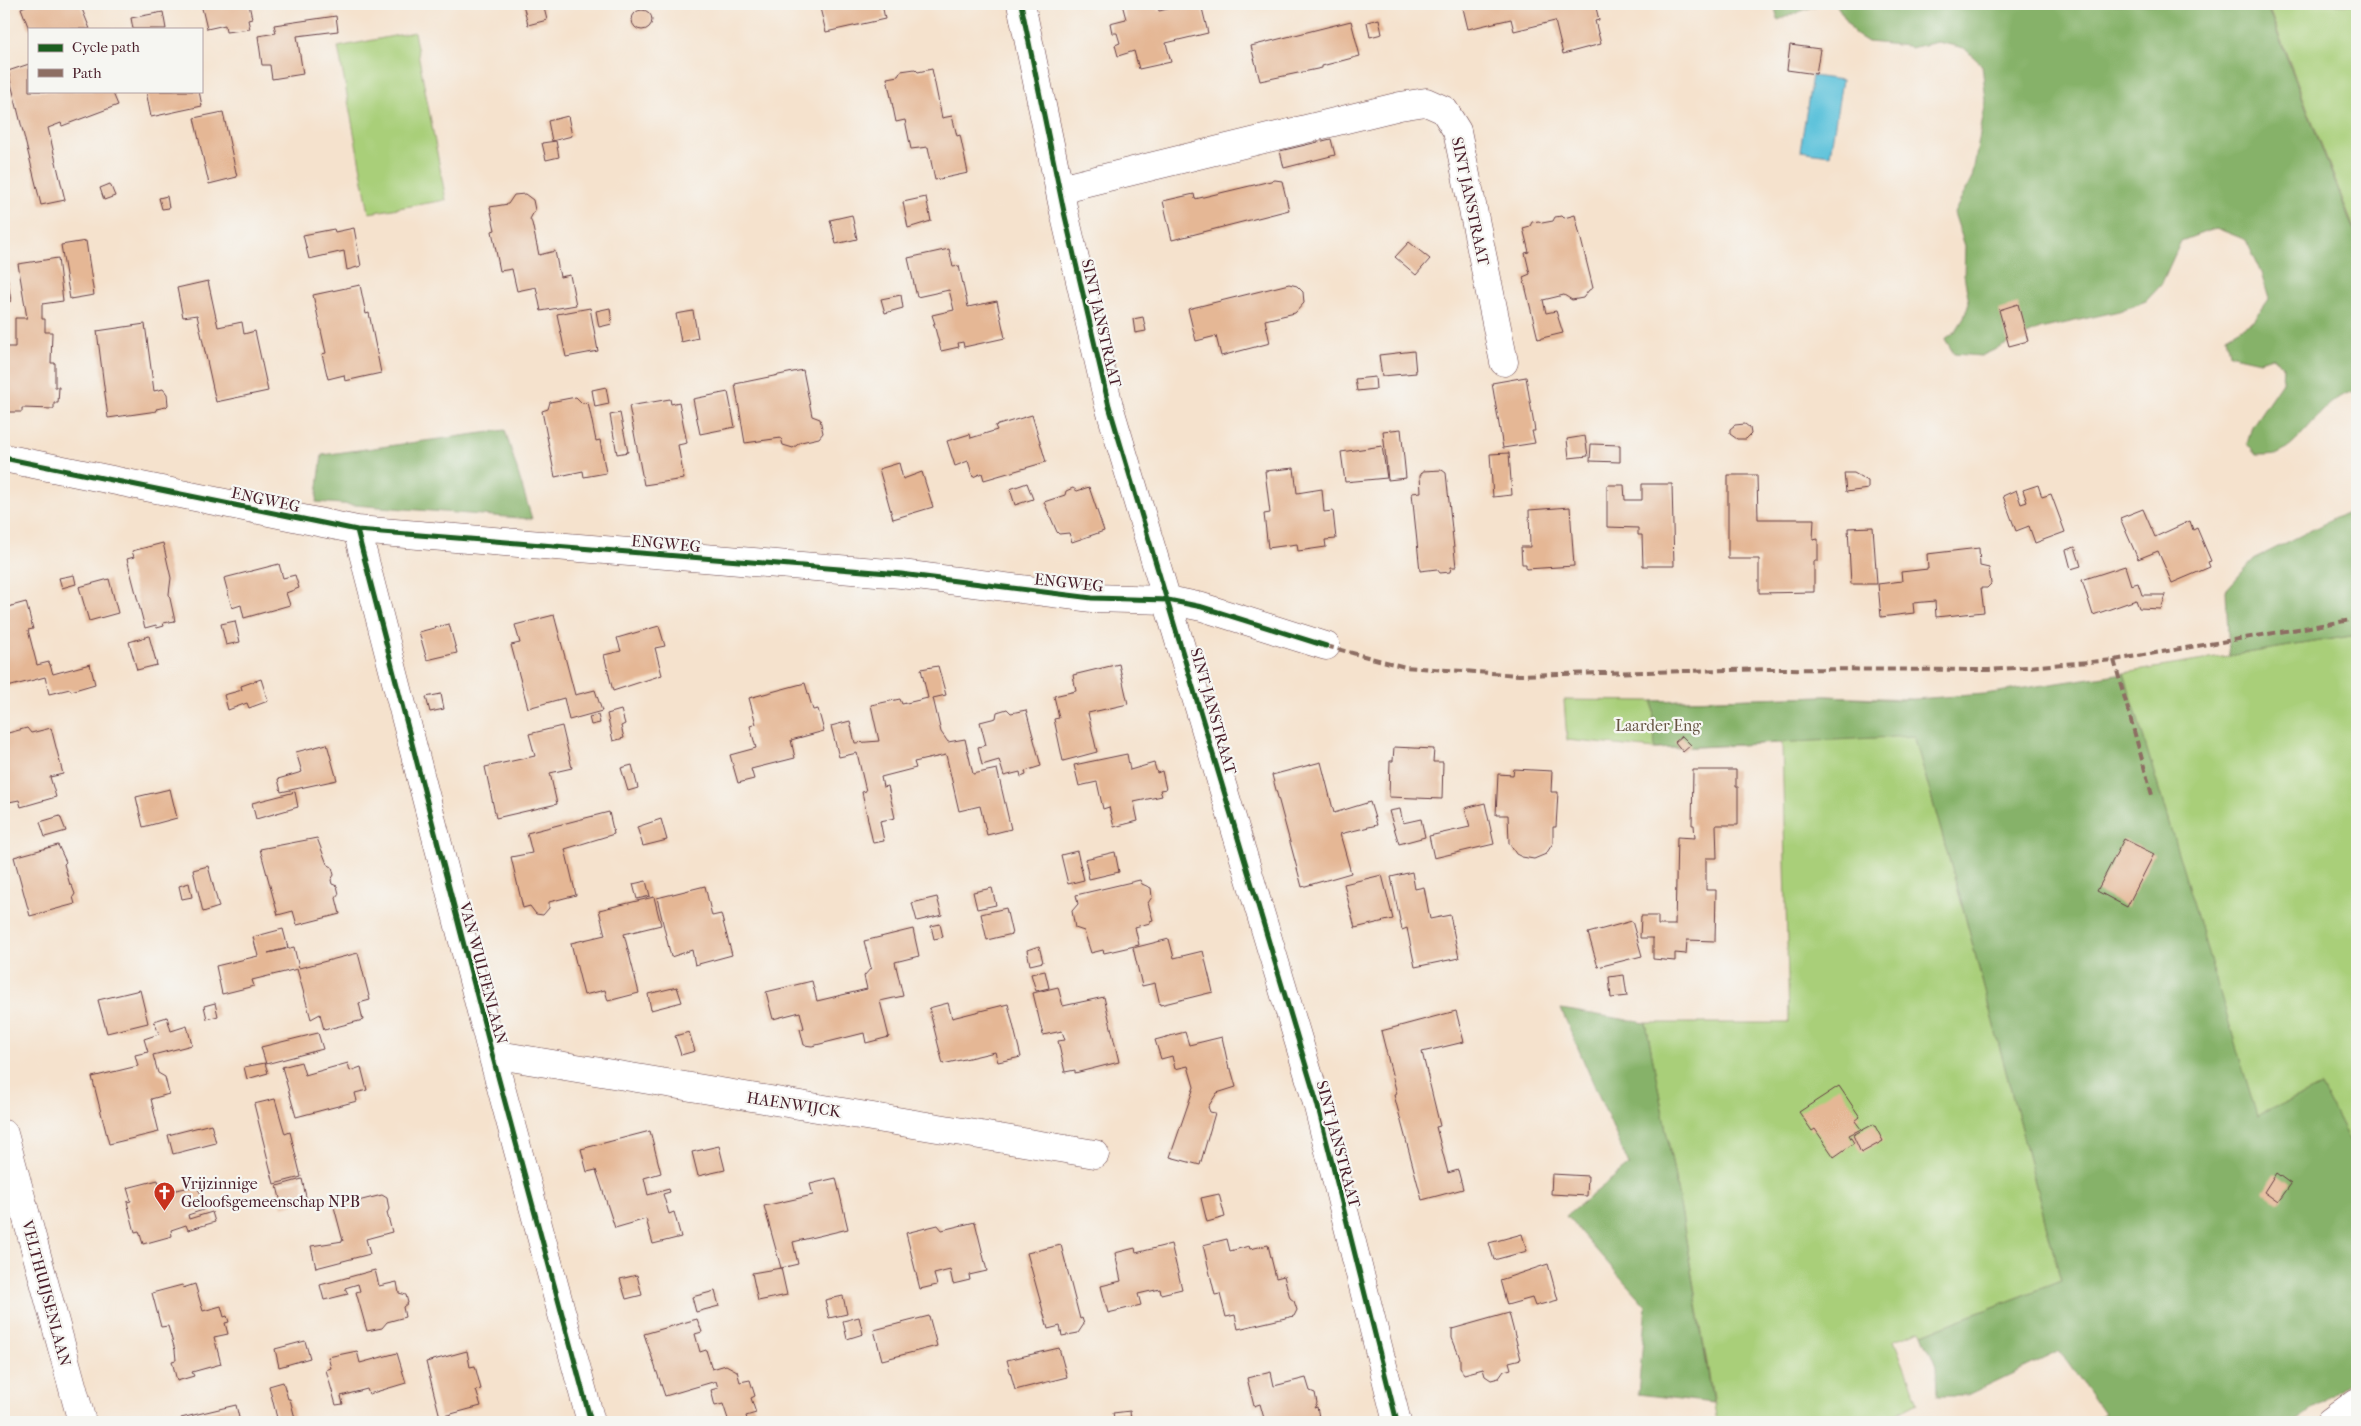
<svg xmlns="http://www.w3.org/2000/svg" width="2361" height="1426" viewBox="0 0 2361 1426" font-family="'IM FELL French Canon',serif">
<rect width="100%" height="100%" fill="#f6f6f2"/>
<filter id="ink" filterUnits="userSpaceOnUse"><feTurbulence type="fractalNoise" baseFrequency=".02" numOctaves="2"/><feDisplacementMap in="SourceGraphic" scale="10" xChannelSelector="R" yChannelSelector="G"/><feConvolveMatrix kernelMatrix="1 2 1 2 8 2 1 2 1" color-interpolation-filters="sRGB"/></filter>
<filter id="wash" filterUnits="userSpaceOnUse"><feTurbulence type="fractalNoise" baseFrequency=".0096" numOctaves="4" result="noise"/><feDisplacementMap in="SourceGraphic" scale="20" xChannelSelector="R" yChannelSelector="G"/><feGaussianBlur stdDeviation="1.12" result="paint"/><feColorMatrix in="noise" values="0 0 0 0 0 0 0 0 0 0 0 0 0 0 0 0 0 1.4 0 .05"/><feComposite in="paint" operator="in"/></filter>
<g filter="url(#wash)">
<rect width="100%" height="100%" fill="#f5e2cd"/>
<!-- green -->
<path fill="#a9cf79" stroke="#7a7752" d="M2267,4h90v224l-3,1z
M414,32l32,168 -77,13 -31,-166z
M2357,635v521l-36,-70 -64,31 -133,-444z
M1826,696l86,3 2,37 48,168 99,377 -138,53 -2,-4 -27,10 24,63 -37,19h-164l-35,-206 -36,-193h143l-7,-280 -127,6 -88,-9 -3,-40 89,1z"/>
<!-- forest -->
<path fill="#86b269" stroke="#68684a" d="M1774,4h46l-42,16z
M1836,4h430l91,235v153c-30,-2 -54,54 -82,62 -5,1 -13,1 -19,1l-9,-11 5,-18 30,-44 1,-16 -11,-9 -12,4 -31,-7 -3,-18 28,-16 15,-21 -8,-27 -15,-32 -30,-12 -35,13 -20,44 -15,16 -27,10 -79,18 -59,27 -27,-2 -9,-15 10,-7 9,-14 5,-16 -5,-27 1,-29 -11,-33 18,-35 14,-77 -4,-36 -18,-17 -26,-6 -28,6 -2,-2 -40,-4 -13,-8z
M505,430l27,89 -216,-17 6,-47z
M2357,507v128l-128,21 -3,-66 28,-31z
M2124,673l133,443 64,-30 36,70v221l-64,45h-202l13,-9 -44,-62 -93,44h-30l-1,-29 -13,-32 138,-53 -99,-377 -48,-168 -259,13 -2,-48 173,-5 74,4 85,-6z
M1561,1009l85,14 36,193 31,187 -75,-9 8,-88 -80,-90 63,-51z"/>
<!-- water -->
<path fill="#5ec3db" stroke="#547183" d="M1812,76l30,4 -12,75 -30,-4z"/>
<g id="blocks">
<!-- building -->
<path fill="#e5b795" d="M30,4h50l10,25h-61l-8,-21z
M201,4h48l3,15 -4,1 2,9 -24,3 -1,-7 -18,4z
M523,4h20l4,16 -19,5z
M819,4h63l3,15 -59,13z
M1122,4h35l2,7 29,-7h13l7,29 -42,10 5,19 -32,7 -5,-18 -16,5 -3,-11 5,-2 -3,-10h-5l-2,-10 16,-4z
M1462,4h133l4,16 -4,1 6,23 -38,10 -8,-33 -41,10 -3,-12 -43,10z
M632 20a10 10 0 1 1 20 0a10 10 0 1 1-20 0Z
M163,12l3,17h-33l-2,-11z
M336,16l2,15 -41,5 6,38 -31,5 -2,-14h-8l-4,-29 18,-3 -2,-8z
M1379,19l3,15 -12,3 -3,-15z
M1351,21l9,35 -38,10v2l-62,13 -9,-35z
M1790,45l30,4 -4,25 -29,-4z
M29,64v27h83l6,14 -56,21 -1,-3 -13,5 17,72 -24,5 -33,-134z
M915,69l3,3 14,-3 10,49 10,-2 5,20 3,-1 8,38 -33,7 -7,-33 -17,2 -6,-29 -9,2 -9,-44 11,-2 3,-5z
M146,91h53l3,15 -51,11z
M223,112l14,65 -28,7 -15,-66z
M568,116l4,20 -20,5 -4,-20z
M1331,139l4,16 -51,13 -4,-17z
M556,141l3,16 -13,3 -4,-17z
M1275,180l7,1 7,29 -117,30 -9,-39 31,-7 1,5z
M110,184l5,12 -11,4 -4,-12z
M525,194l8,6 2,10 -5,9 2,4 7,32 16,-4 5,26 10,-2 6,30 -35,6 -5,-24 -19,4 -5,-22 -12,2 -8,-40 3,-1 -5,-23 18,-3 6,-9z
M167,196l2,12 -7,1 -3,-11z
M926,197l5,24 -23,7 -5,-26z
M852,215l5,24 -21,5 -6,-24z
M1575,215l18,73 -4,2 -6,8 -11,2 -8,-5 -21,5 3,13 10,-2 7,22 -25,6 -15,-62 7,-3 -5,-21 4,-1 -6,-24 7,-2 2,-4 7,-1 3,2 11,-2 2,-4 7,-1 2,2z
M354,228l7,38 -14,4 -3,-19 -35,8 -6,-24 31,-6 1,3z
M86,241l8,54 -24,4 -9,-54z
M1409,242l21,17 -14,16 -21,-18z
M949,249l4,18 6,-1 9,41 29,-6 8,37 -41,9 -1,-5 -5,1 1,4 -18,4 -6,-23 -2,-4h2l-3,-9 22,-5 -5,-20 -32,7 -9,-39z
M58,258l5,43 -21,3v15h3v13h7l-1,31h4v24h4l-1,16h-4v6l-32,-1v4h-16v-65h9v-29h12l-9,-54z
M4,277h3l4,24 -7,2z
M208,281l10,46 24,-5 2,12 11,-3 13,60 -52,11 -19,-87 -14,2 -6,-29z
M1289,284l8,2 6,6 1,11 -9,10 -30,7 5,23 -49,13 -5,-20 -20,5 -8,-32z
M360,285l6,29 3,-1 12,60 -36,8 -1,-6 -16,4 -6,-25 4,-1 -13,-58z
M901,295l2,13 -18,5 -4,-14z
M2018,304l10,37 -19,5 -10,-36z
M590,308l8,43 -32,6 -9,-43z
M610,308l2,16 -13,3 -3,-16z
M693,311l5,27 -17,4 -5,-28z
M1143,317l3,14 -11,2 -2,-14z
M145,324l9,67 9,-2 4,5 1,11 -2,2 -10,2 1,2 -49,7 -11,-87z
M1414,351l2,22 -34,3 -3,-21z
M803,370l9,46 8,3 3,14 -4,5 -18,4 -8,6 -10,-3 -2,-7 -36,5 -10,-59z
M1375,377l1,12 -19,2 -2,-12z
M1526,377l9,54h-3l3,12 -32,5 -11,-65z
M606,387l3,17 -14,3 -3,-17z
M728,392l7,35 -35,7 -7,-35z
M576,397l6,6 6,-1 8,39 4,-1 6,33 -22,4 -1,-6 -28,6 -13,-66 6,-2 2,-7z
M670,399l1,5 8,-2 8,41 -9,2 6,34 -40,6 -15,-79z
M620,413l8,39 -11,2 -7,-39z
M1032,415l14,47 -62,18 -2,-7 -9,4 -5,-16 -13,5 -8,-25 23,-7 1,4 26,-8 -2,-4z
M1745,424l5,4 1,6 -5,5h-9l-7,-5v-5l5,-4z
M1401,429l5,49 -18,2 -5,-49z
M1585,436l3,20 -19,2 -2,-19z
M1591,444l29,1v17l-30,-1z
M1382,446l5,32 -42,4 -4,-30z
M1509,453l3,42 -19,2 -3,-43z
M899,463l4,16 19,-7 11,35 -40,12 -14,-50z
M1294,468l3,25 25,-4 2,23 9,-1 3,28 -11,1 1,7 -28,4 -1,-7 -29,4 -4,-34 6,-1 -5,-42z
M1442,470l4,3 10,94h-5l-1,5 -10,1 -3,-4 -17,2 -8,-78 9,-1 -1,-16 3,-5z
M1844,473h10l14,8v8l-22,3z
M1728,475h29l1,44h56l-1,21 5,-1v22h-4v31l-55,1v-34h-31z
M1027,483l6,16 -18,6 -5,-16z
M1642,484h30l2,82h-31l-1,-31h-4v-7l-31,-1v-42h17l1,15h17z
M2038,485l4,12 9,-3 14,38 -30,11 -6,-17 -13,5 -13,-35 13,-6 5,14 6,-2 -4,-12z
M1089,487l15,44 -32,11 -3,-9 -10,1 -2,-2 -13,-30 21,-7 1,-4 7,-3 4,3z
M1570,507l4,59 -48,3v-5h-4l-1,-17h9l-1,-37z
M2143,509l12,28 35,-16 3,9 4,-2 14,33 -3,1 2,5 -38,16 -14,-32 -20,8 -18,-41z
M4,511l4,13 -4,1z
M1873,527l4,57h-26l-3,-56z
M163,543l8,35 -2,16 6,27 -12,2 1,3 -7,2 -1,-3 -11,3 -18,-69 7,-2 -2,-6z
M2075,547l6,19 -10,3 -5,-19z
M1979,548l1,18 9,2 2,16 -4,4h-6l3,24 -48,5 -1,-16 -22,2 1,10 -33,4 -3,-33 24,-3 -1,-9 27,-3 -1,-15z
M279,564l4,14 12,-3 4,13 -13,5 4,12 -46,13 -3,-13 -9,3 -8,-30z
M2125,566l6,19 7,-2 4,12h24l-5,14 -22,-1 -3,-8 -43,15 -11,-35z
M74,575l2,9 -14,4 -3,-10z
M109,579l9,34 -29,8 -10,-34z
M26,602l7,27 -5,1 9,35 12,-3 4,12 37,-10 5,20 -24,7 -1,-2 -21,5 -4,-17 -41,11v-80z
M554,615l21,80 20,-5 7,21 -33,9 -5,-22 -36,10 -17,-63 9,-2 -5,-18z
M235,621l5,21 -14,3 -5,-21z
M449,624l8,29 -30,7 -8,-28z
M659,626l6,20 -10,2 7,27 -49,16 -9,-36 17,-4 -4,-13z
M149,636l8,29 -20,5 -8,-28z
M1119,664l9,40 -40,9 9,39 -34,9 -9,-42 5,-1 -5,-22 22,-5 -3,-16z
M938,666l8,29 -13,3 8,34 7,10 17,-3 8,35 24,-5 14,60 -24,6 -7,-29 -21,5 -13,-56 -32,7 2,6 -35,9 2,10 5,-1 7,32 -15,3 4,20 -11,2 -11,-51 4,-1 -9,-38 -18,4 -8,-31 19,-5 5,22 24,-2 -8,-36 29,-6 2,5 26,-6 -7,-29z
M261,679l7,22 -19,7 -2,-5 -19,7 -4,-15 18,-5 -1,-4z
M805,683l8,27 5,-1 6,22 -33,9 4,18 -44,11 3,10 -16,4 -8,-28 26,-7 -6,-22 6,-2 -7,-26z
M441,694l3,15 -14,3 -4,-15z
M1007,709l4,4 15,-3 15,56 -16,5 1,4 -5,2 -1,-5 -16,4 -5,-16 -17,5 -4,-18 8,-2 -6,-23 16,-4 1,-6z
M621,710l4,14 -4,2 3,12 -11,3 -6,-27z
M598,715l2,8 -9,2 -2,-8z
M562,726l10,42 -22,5 7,31 -61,14 -11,-51 50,-11 -6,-22z
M27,728l4,5 20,-5 12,46 -13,3 6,20 -35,10 -2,-7 -10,2 -5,-19v-43l2,-1 2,-6z
M1682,736l9,9 -8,7 -8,-10z
M327,744l10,36 -56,12 -3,-13 24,-7 -6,-20z
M1394,747l40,2 -1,13h10l-1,37 -53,-2 1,-36h3z
M1127,754l3,16 24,-7 3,10 5,-2 4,18 -6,1 2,6 -28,6 4,19 -24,6 -5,-20 -6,2 -6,-27 -18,4 -5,-21z
M1321,762l13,51 36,-11 7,23 -37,9 11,39 -49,14 -30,-112z
M632,765l6,23 -10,3 -7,-23z
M1514,769l38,2 -1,21h7l-2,35h-3v16l-7,11 -12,5 -12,-2 -6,-3 -7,-11 -1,-28h-12l2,-41 15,1z
M1693,770h43v17h2v38h-22l1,33h-11v32h10l-1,51 -28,-1 -1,14 -11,-1v8l-22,-2v-21h-13l1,-22h17v9h17l2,-88 18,1 -1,-13h-2z
M170,789l7,29 -34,9 -7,-30z
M295,792l3,15 -42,12 -4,-16z
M1485,803l9,41 -60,14 -5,-22 41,-9 -5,-19z
M1400,809l3,14 18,-4 4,18 -26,7 -10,-33z
M609,812l5,22 -49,15 11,46 -27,7v6l-6,7 -7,-1 -6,-8 -7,2 -12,-51 21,-4 -5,-20z
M60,816l6,15 -21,6 -5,-15z
M661,819l6,21 -24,6 -6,-19z
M317,838l10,26 5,3 2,8 -3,5 1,4 5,2 2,8 -3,4 4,16 -43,11 -4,-14 -15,4 -18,-66z
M2124,839l30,15 -27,53 -30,-16z
M58,845l8,17 -2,2 6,21 2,1 3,8 -2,3 2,7 -45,12 -16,-59z
M1077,851l7,29 -16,4 -7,-29z
M1115,852l4,20 -30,7 -4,-20z
M208,866l11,41 -16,5 -10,-42z
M1412,872l3,17 9,-2 6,32 20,-4 9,43 -44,9 -8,-39 -5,2 -11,-53z
M1382,875l11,44 -38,9 -11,-44z
M1140,880l2,4 9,4 1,9 -4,6 5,17 -3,1v2l-15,4 4,18 -35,8 -1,-3 -12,3 -7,-22 -9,-3 -3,-17 6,-7 -2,-9z
M646,881l4,15 -13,3 -4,-15z
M189,883l3,14 -10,2 -3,-13z
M705,886l7,30 9,-2 11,41 -37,10 -3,-15 -21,7 -14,-59z
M992,888l4,17 -19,4 -4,-17z
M654,897l7,28 -37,9 15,59 -31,8 -3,-11 -21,5 -13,-52 34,-8 -6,-25z
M937,897l5,18 -25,6 -5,-18z
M1006,908l6,26 -25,6 -6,-26z
M1632,921l10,35 -44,11 -10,-34z
M940,924l3,13 -9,2 -3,-13z
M283,929l5,19 -20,5 26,-6 5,21 59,-15 12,47 -11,3 4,17 -39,10 -4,-16 -9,5 -14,-50 -45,11 2,6 -32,8 -6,-28 42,-10 -5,-19z
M913,929l6,27 -24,6 8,34 -23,5 9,36 -23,6 -2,-10 -52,13 -8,-1 -4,-16 4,-1 -4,-16 -27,7 -7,-27 46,-11 5,20 50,-12 -3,-13 7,-8 -7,-27z
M1169,939l5,19 29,-7 10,41 -53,13 -5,-22 -13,3 -9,-38z
M1039,946l4,16 -13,3 -3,-15z
M1045,971l4,17 -13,3 -5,-17z
M1624,975l3,21 -16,2 -2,-21z
M677,987l5,15 -31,8 -3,-16z
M1058,987l5,19 41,-9 15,65 -44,11v-3l-10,2 -7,-31 7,-1 -3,-9 -19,4 -10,-42z
M140,990l8,33 -41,10 -9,-33z
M215,1003l3,13 -11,3 -3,-13z
M948,1003l4,15 56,-14 13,53 -23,5 -3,-10 -52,12 -14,-56z
M1456,1011l8,31 -42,10 18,74 -4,1 12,46 10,-3 5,19 -41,11 -28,-105 3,-1 -16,-63z
M167,1017l4,14 16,-5 5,19 -39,10 5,18 7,4 4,17 -18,5 8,33 -50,12 -17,-67 46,-11 -3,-11 13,-3 -4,-13 15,-5 -5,-13z
M689,1032l6,19 -14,4 -6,-19z
M1185,1032l4,13 33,-8 7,32h2l5,18 -19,6 -9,14 2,5 5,1 -15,52 -30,-8 24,-70 -6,-21 -13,3 -3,-13 -11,3 -6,-19z
M318,1033l5,16 -57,15 -5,-17z
M301,1062l4,13 43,-12 2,8 11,-4 6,23 -12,3 2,8 -61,16 -14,-50z
M265,1063l3,10 -21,6 -3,-12z
M1839,1086l21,31 -5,4 6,8 -12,6 5,8 -20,14 -19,-28 -3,2 -13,-19z
M275,1099l10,35 5,-2 11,45 -27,7 -20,-80z
M211,1124l5,19 -43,11 -5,-19z
M1874,1124l9,17 -22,12 -8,-18z
M650,1131l11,42 -17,5 4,17 21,-6 1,3 -7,2 6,20 5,-2 7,25 -28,7 -7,-25 -31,9 -19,-58 -9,2 -6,-23z
M719,1146l6,24 -27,6 -6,-24z
M2276,1173l15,11 -13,18 -14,-10z
M1552,1174l36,2 -1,20 -36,-2z
M836,1178l12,51 -55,13 5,22 -17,4 6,27 -29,6 -6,-28 29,-5 -17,-62 49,-11 -3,-11z
M302,1179l5,22 -25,6 -5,-21z
M158,1180l3,13 35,-7 5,8 2,16 -15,5 1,4 23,-7 3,10 -27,8 -2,-5 -15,5 1,6 -29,8 -4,-13 -4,1 -8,-30 4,-1 -4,-13z
M1219,1194l6,23 -18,5 -6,-24z
M382,1195l5,3 2,11 -2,4 5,19 -26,7 4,15 -54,14 -5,-22 32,-5 -10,-38 20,-5 5,3z
M975,1222l12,49 -18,4 1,5 -17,4 -3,-14 -16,4 3,11 -17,4 -14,-56 32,-8 4,5z
M1522,1234l5,17 -33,9 -5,-17z
M1227,1239l3,12 19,-5 1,3 18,-4 8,33 8,-2 6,22 4,3 3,9 -3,6 -56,13 -3,-14 -9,2 -6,-23 -5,1 -12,-50z
M1171,1244l11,45 -21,5 -1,-5 -22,5 3,11 -33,8 -7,-27 20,-5 -6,-28 20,-5 1,5z
M1061,1245l19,74 2,-1 2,6 -6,9 -16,3 -2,-10 -12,3 -21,-76z
M1548,1264l10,36 -23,6 -3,-8 -25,7 -7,-25z
M375,1270l4,16 18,-4 2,11 7,2 2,8 -5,4 2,10 -18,5 -5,6 -15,3 -11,-39 4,-1 -2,-7 -13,4 3,6 -24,6 -4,-15z
M637,1275l5,20 -16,4 -6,-20z
M195,1284l8,27 18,-5 3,11 3,-1 2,6 -4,1 3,11 -14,3 7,27 -29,8 2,4 -17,5 -5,-20 4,-1 -1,-10 -7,-24 -7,1 -9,-34 30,-8 1,3z
M715,1291l4,15 -23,6 -4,-15z
M843,1296l4,18 -18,4 -4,-18z
M1509,1313l12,46 -12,3 2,7 -7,2 -5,7 -8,2 -6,-4 -2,-7 -19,5 -4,-6v-10l-8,-20v-9z
M929,1316l8,30 -55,14 -8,-30z
M859,1317l4,17 -16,5 -4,-18z
M697,1319l5,13 -7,2 5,18 6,-2 6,19 14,-4 11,6 3,11 10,-2 5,16 -4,2 5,15 -10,3 2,6h-19l-6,-18 -8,2 -4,-16 7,-2 -2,-7 -51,15 -21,-62z
M305,1341l5,17 -31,9 -4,-18z
M1059,1348l8,29 -52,13 -8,-30z
M357,1351l3,12 37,-10 9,30 -37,11 -2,-5 -26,7 2,8 -7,1 -10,-35 5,-2 -3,-11z
M467,1351l3,16 5,-1 6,23 -5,1 5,16 -41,11 -14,-55z
M1271,1372l3,14 32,-8 4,13 5,2 2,10 -3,5 3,-1 3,15h-55l-5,-18 -6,2 -7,-28z
M283,1382l5,17h2l6,23h-18l-9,-36z
M236,1405l4,17h-58l-1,-4z
M1130,1411l1,11h-16l-2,-9z"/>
</g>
</g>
<g filter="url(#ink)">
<use href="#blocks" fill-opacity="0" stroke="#643c43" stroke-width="1"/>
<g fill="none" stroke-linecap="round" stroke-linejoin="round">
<defs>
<path id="minor" d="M1021,4l43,208 45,194 208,697 80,319
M1059,189l341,-83 26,-4 18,8 13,21 47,231
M4,458l353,72 544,44 191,24 76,2 34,7 124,39
M357,530l135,524 99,368
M492,1054l603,100
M4,1134l78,288
M2330,1422l27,-20"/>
</defs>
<!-- minor casing -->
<use href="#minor" stroke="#643c43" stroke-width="29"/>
<!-- minor -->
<use href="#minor" stroke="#fff" stroke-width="28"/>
<!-- quiet -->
<path stroke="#8d6e63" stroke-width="4" stroke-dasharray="8 4" stroke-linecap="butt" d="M1326,646l79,21 114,8 252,-6 218,1 125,-10 243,-41
M2114,660l38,135"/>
<defs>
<path id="cycleway" d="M1021,4l43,208 45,194 208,697 80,319
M4,458l353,72 544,44 191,24 76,2 34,7 124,39
M357,530l135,524 99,368"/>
</defs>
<!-- cycleway casing -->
<use href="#cycleway" stroke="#f6f6f2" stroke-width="8"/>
<!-- cycleway -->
<use href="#cycleway" stroke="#1b5e20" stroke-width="5"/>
</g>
</g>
<!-- icons -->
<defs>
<symbol id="church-pin" viewBox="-11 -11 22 30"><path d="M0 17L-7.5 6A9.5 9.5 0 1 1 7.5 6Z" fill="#c8321e" stroke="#f6f6f2"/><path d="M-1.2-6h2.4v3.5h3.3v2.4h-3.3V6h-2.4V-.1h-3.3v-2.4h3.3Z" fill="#fff"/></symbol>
</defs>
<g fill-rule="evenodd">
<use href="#church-pin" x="152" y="1180" width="25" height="34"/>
</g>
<g text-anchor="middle" stroke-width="4.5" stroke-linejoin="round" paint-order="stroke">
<!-- street labels -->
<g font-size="16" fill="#4a1f2b" stroke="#f6f6f2">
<text transform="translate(1471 201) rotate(78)" y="6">SINT JANSTRAAT</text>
<text transform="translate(1102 323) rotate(77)" y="6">SINT JANSTRAAT</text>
<text transform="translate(266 499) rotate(12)" y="6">ENGWEG</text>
<text transform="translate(666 543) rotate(5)" y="6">ENGWEG</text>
<text transform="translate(1069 582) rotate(6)" y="6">ENGWEG</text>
<text transform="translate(1214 711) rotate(74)" y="6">SINT JANSTRAAT</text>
<text transform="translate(484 973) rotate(75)" y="6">VAN WULFENLAAN</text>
<text transform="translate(794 1104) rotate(9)" y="6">HAENWIJCK</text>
<text transform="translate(1339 1144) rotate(75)" y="6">SINT JANSTRAAT</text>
<text transform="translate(47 1293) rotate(75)" y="6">VELTHUIJSENLAAN</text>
</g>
<!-- park labels -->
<g font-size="16" fill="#665442" stroke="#f6f6f2">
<text x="1658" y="731">Laarder Eng</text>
</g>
<!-- poi labels -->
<g font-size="16" fill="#4a1f2b" stroke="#f6f6f2" text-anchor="start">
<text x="181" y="1189">Vrijzinnige<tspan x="181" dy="18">Geloofsgemeenschap NPB</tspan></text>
</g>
</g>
<!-- margin -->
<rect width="2361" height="1426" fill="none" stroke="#f6f6f2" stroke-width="20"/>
<!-- legend -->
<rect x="28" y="28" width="175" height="65" fill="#f6f6f2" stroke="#b1a0a2"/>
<rect x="38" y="44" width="25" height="8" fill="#1b5e20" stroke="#b1a0a2"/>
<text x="72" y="52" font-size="15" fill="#4a1f2b">Cycle path</text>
<rect x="38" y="69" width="25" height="8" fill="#8d6e63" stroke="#b1a0a2"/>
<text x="72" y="78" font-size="15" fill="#4a1f2b">Path</text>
</svg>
